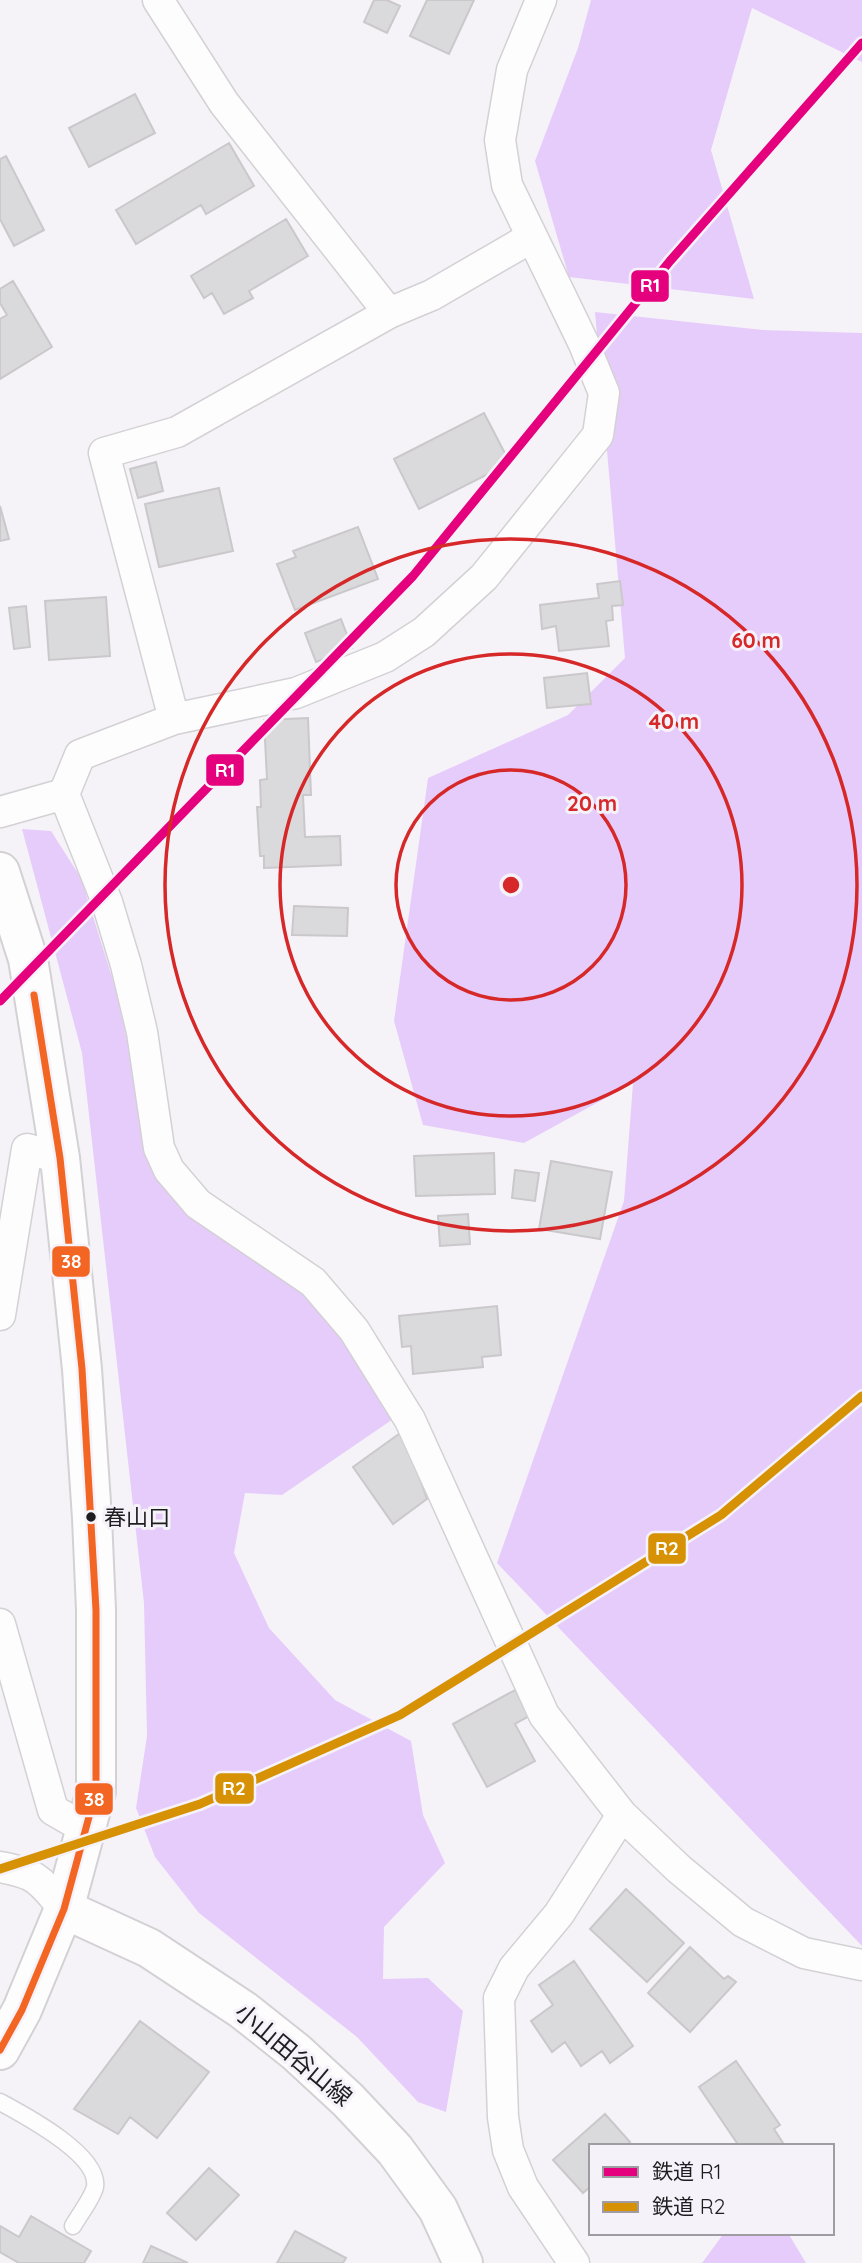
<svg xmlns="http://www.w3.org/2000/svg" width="862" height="2263" viewBox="0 0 862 2263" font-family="Quicksand,'Noto Sans JP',sans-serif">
<rect width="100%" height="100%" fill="#f6f3f8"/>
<!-- forest -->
<path fill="#e6ccfb" d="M591,0h271v62l-110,-54 -41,142 43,149 -185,-22 -34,-116 43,-113z
M595,312l168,18 99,3v1613l-365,-383 127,-362 9,-118 -109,60 -101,-18 -29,-104 34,-243 140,-63 57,-57z
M22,829l29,2 30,47 36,115 33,158 157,141 89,125 -114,78 -37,-2 -11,60 35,75 66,72 76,41 12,74 22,48 -61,64 -1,52 45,-1 35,33 -17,101 -28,-10 -61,-65 -158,-124 -44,-56 -19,-49 11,-72 -3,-133 -62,-550z
M724,2233h64l18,30h-104z"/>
<!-- building -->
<path fill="#dad9dc" stroke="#cac8cb" stroke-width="2" d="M374,0h13l13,6 -13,27 -23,-11z
M427,0h47l-25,54 -39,-18z
M135,94l20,39 -66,34 -20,-39z
M229,143l25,43 -48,28 -5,-9 -65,39 -20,-34z
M6,156l38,74 -30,16 -14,-27v-60z
M286,219l22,37 -59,35 4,7 -29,16 -12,-21 -8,5 -13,-22z
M13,281l39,66 -52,32v-60l7,-4 -7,-12v-14z
M484,413l26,50 -91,46 -25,-50z
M156,462l7,29 -25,7 -8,-29z
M219,488l14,63 -74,16 -14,-63z
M0,506l9,33 -9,2z
M358,527l20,52 -83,31 -18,-46 19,-7 -3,-6z
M620,581l3,24 -11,1 1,14 -7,1 3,25 -50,5 -3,-25 -14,3 -2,-24 59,-7 -2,-14z
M106,597l4,59 -61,4 -4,-59z
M26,606l4,41 -16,2 -5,-41z
M341,619l11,29 -36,14 -11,-29z
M587,673l4,31 -44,4 -3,-30z
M308,718l3,77h-8l2,42 35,-1 1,29 -77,3v-12h-4l-3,-49h4l-1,-27 7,-1 -3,-59z
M294,906l54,2 -1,28 -55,-1z
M494,1153l1,41 -79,2 -2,-40z
M551,1161l61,11 -12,67 -61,-10z
M515,1170l24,3 -4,28 -23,-3z
M468,1214l2,30 -30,2 -2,-30z
M497,1306l4,49 -19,2 1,10 -70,7 -2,-28 -9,1 -3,-31z
M403,1431l24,68 -34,25 -40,-57z
M515,1690l14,26 -14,8 20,37 -48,26 -34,-63z
M626,1889l58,54 -37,39 -57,-53z
M690,1947l34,32 4,-3 8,6 -46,50 -42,-39z
M574,1961l59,85 -23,17 -8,-12 -21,15 -16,-24 -13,10 -21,-31 22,-16 -14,-20z
M140,2021l69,51 -52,66 -27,-21 -12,17 -44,-25z
M736,2061l44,64 -6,4 11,17h-46l-40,-59z
M605,2114l25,28 -4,4h-35v40l-8,7 -30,-33z
M209,2168l30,27 -43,45 -29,-27z
M31,2216l60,35 -7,12h-65l-19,-11v-26l19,11z
M295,2231l51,27 -3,5h-66z
M151,2246l37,17h-45z"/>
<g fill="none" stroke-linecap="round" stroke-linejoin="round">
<defs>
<path id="service" d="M0,2102c24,13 100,53 95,85 -3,12 -16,28 -22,39"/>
<path id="minor" d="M158,0l66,103 165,210 43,-18 100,-58
M174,719l-70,-266 73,-21 212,-119
M64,794l43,108 19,63 16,67 17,116 10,22 29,34 115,78 41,48 56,90 134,295 78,100 57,54 64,53 61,31 58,12
M0,812l64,-18 16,-39 94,-36 122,-26 89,-36 39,-25 60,-55 114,-142 6,-42 -20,-49 -77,-159 -7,-45 12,-70 29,-70
M0,1315l27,-166 33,9
M0,1624l53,186 33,19
M0,1867c38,7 40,13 64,42
M574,2263l-51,-76 -15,-37 -5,-33 -4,-119 15,-30 45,-54 63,-99"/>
<path id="secondary" d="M64,1909l85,39 94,62 53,42 52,48 47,50 43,59 25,54"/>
<path id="primary" d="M0,872l28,87 32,199 22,211 10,149 4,92v181l-32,118 -42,101 -22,40"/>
</defs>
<!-- service casing -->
<use href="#service" stroke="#d3d1d4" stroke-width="19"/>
<!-- minor casing -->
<use href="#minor" stroke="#d3d1d4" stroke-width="33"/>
<!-- secondary casing -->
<use href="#secondary" stroke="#d3d1d4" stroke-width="42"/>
<!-- primary casing -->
<use href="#primary" stroke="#d3d1d4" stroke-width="42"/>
<!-- service -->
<use href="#service" stroke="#fefdfe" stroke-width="16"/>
<!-- minor -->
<use href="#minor" stroke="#fefdfe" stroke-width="30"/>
<!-- secondary -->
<use href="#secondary" stroke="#fefdfe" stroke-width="38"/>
<!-- primary -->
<use href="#primary" stroke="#fefdfe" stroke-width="38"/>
<defs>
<path id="bus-1" d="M0,2050l22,-40 42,-101 32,-118v-181l-14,-241 -22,-211 -26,-163"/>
</defs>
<!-- bus-1 casing -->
<use href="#bus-1" stroke="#f6f2f9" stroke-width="12"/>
<!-- bus-1 -->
<use href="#bus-1" stroke="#f26522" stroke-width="7"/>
<defs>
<path id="rail-1" d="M0,1001l413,-425 257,-315 192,-218"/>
<path id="rail-2" d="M0,1869l200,-65 200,-89 321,-200 141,-119"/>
</defs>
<!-- rail-1 casing -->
<use href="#rail-1" stroke="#f6f2f9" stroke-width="14"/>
<!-- rail-2 casing -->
<use href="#rail-2" stroke="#f6f2f9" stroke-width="14"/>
<!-- rail-1 -->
<use href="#rail-1" stroke="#e5007d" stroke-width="9"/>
<!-- rail-2 -->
<use href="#rail-2" stroke="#d69105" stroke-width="9"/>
</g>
<!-- distance rings -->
<g fill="none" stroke="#d62828" stroke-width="3.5">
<circle cx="511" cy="885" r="115"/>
<circle cx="511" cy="885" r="231"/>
<circle cx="511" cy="885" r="346"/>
</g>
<!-- markers -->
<circle fill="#1e1d1f" stroke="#f6f2f9" stroke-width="2.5" cx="91" cy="1517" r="6"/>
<g text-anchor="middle" stroke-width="6" stroke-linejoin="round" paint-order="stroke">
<!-- bus labels -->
<g font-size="22" fill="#1e1d1f" stroke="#f6f2f9" text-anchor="start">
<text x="104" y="1525">春山口</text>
</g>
<!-- street labels -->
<g font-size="24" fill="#1e1d1f" stroke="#f6f2f9">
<text transform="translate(293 2055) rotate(40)" y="8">小山田谷山線</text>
</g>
</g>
<circle cx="511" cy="885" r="10" fill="#d62828" stroke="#f6f2f9" stroke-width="3.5"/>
<g font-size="21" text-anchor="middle" font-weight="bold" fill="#d62828" stroke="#f6f2f9" stroke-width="6" stroke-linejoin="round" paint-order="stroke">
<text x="756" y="648">60 m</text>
<text x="674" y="729">40 m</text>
<text x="592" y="811">20 m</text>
</g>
<g stroke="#f6f2f9" stroke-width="2.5">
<rect x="630" y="269" width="40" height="34" rx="7" fill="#e5007d"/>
<rect x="205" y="753" width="40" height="34" rx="7" fill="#e5007d"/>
<rect x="51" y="1245" width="40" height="33" rx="7" fill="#f26522"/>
<rect x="647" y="1532" width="40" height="33" rx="7" fill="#d69105"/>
<rect x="214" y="1772" width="41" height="33" rx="7" fill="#d69105"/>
<rect x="74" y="1782" width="40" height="34" rx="7" fill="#f26522"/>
</g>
<g font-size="19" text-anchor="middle" font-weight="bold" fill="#fff">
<text x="650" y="292">R1</text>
<text x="225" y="777">R1</text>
<text x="71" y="1268">38</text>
<text x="667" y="1555">R2</text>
<text x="234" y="1795">R2</text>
<text x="94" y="1806">38</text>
</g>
<!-- legend -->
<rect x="589" y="2144" width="245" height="91" fill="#f6f2f9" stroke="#a09da2" stroke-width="2"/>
<rect x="603" y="2167" width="35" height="10" fill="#e5007d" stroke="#a09da2" stroke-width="2"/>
<text x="652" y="2179" font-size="21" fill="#1e1d1f">鉄道 R1</text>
<rect x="603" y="2202" width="35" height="10" fill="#d69105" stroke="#a09da2" stroke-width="2"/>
<text x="652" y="2214" font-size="21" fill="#1e1d1f">鉄道 R2</text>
</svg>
